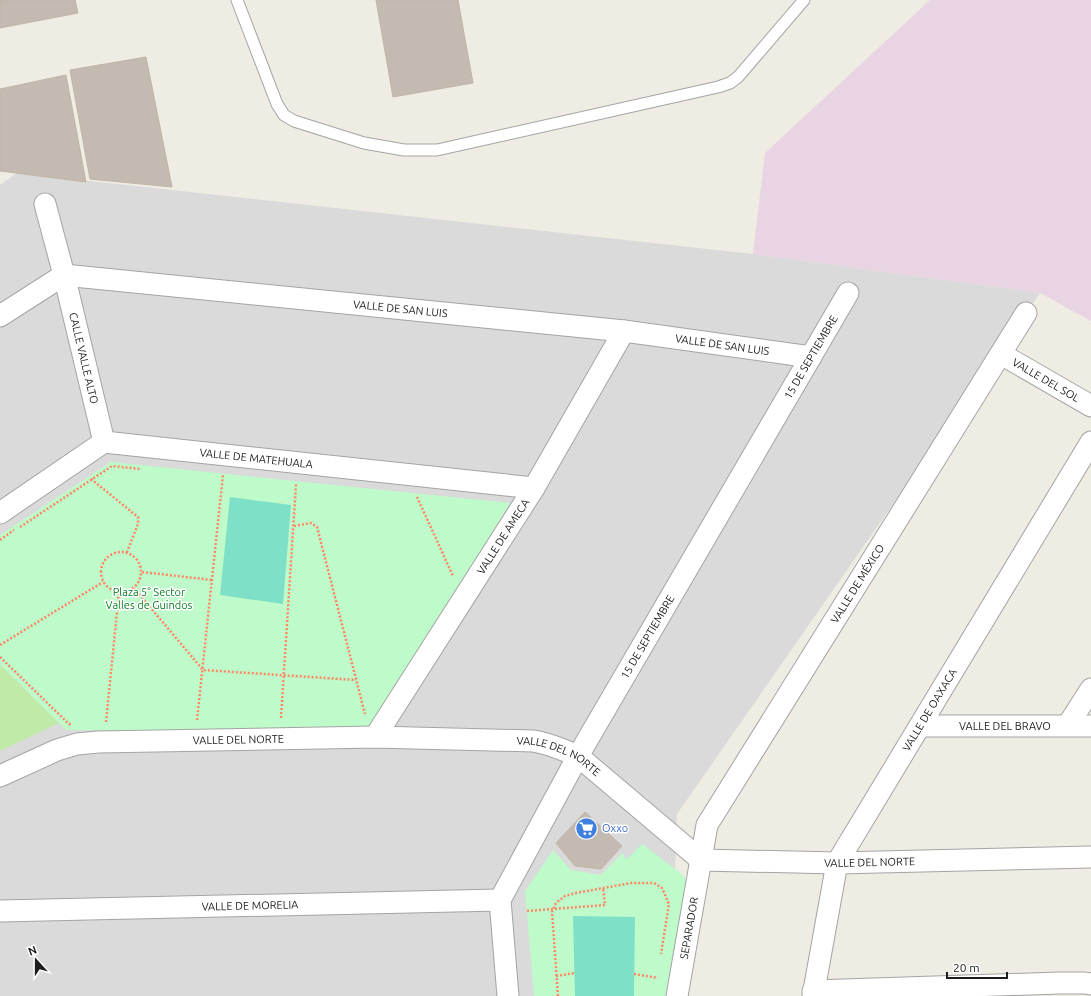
<svg xmlns="http://www.w3.org/2000/svg" width="1091" height="996" viewBox="0 0 1091 996" font-family="Ubuntu,sans-serif">
<rect width="100%" height="100%" fill="#efece3"/>
<!-- residential -->
<path fill="#dbdada" d="M17,173l736,81 287,39 -363,521 -6,182h-671v-811z"/>
<!-- industrial -->
<path fill="#e8d4e2" d="M930,0h161v321l-51,-28 -287,-39 12,-101z"/>
<!-- grass -->
<path fill="#c0eaa7" d="M0,664l59,59 -59,28z"/>
<!-- park -->
<path fill="#befaca" d="M111,462l399,41 -140,228 -304,-1 -66,-66v-129z
M642,844l40,30 5,7 -16,115h-137l-9,-105 28,-41 18,20 30,5 21,-22 5,6z"/>
<!-- pitch -->
<path fill="#7ee0c6" d="M230,497l61,8 -8,99 -63,-9z
M573,916l62,1 -1,79h-59z"/>
<!-- building -->
<path fill="#c3bbb2" stroke="#c0b4a5" d="M0,0h75l3,13 -78,15z
M376,0h82l15,83 -80,14z
M146,57l26,130 -82,-8 -20,-109z
M66,75l20,107 -86,-11v-82z
M585,812l37,34 -21,23 -26,-3 -19,-23z"/>
<g fill="none" stroke-linecap="round" stroke-linejoin="round">
<defs>
<path id="service" d="M237,0l40,104 7,11 10,6 70,22 40,7h33l281,-63 12,-4 8,-6 66,-77"/>
<g id="minor">
<path id="s1" d="M45,204l19,71 40,167"/>
<path id="s2" d="M0,316l64,-41 560,56 187,26"/>
<path id="s3" d="M1001,354l90,52"/>
<path id="s4" d="M0,513l104,-71 430,46"/>
<path d="M1068,725l23,-36"/>
<path id="s5" d="M920,726h171"/>
<path id="s6" d="M375,737l159,-249 90,-157"/>
<path id="s7" d="M0,776l57,-26 20,-6 21,-2 277,-5 158,4c16,2 30,9 45,15l123,104 136,3 254,-6"/>
<path id="s8" d="M0,911l500,-11"/>
<path d="M813,991l246,-8h26l6,1"/>
<path id="s9" d="M508,996l-8,-96 78,-144 270,-463"/>
<path id="s10" d="M677,996l30,-171 319,-512"/>
<path id="s11" d="M813,996l24,-133 254,-421"/>
</g>
</defs>
<!-- service casing -->
<use href="#service" stroke="#a4a4a4" stroke-width="13"/>
<!-- minor casing -->
<use href="#minor" stroke="#a4a4a4" stroke-width="23"/>
<!-- path -->
<path stroke="#fd8766" stroke-width="2.5" stroke-dasharray="2 2" stroke-linecap="butt" d="M91,479l47,38v7l-11,28
M417,497l36,79
M294,526l17,-3 6,4 48,187
M20,527l92,-61 29,3
M0,540l14,-10
M101 572a20 20 0 1 1 40 0a20 20 0 1 1-40 0Z
M142,572l70,8
M134,588l69,82 153,10
M0,645l103,-63
M0,657l69,67h2
M281,718l15,-234
M197,720l26,-245
M106,722l13,-130
M527,911l78,-6 -2,-17
M634,974l24,4
M556,976l19,-3
M558,996l-6,-84 4,-9 9,-7 11,-3 55,-10h23l8,5 7,16 -8,50"/>
<!-- service -->
<use href="#service" stroke="#fff" stroke-width="11"/>
<!-- minor -->
<use href="#minor" stroke="#fff" stroke-width="21"/>
</g>
<!-- icons -->
<defs>
<symbol id="supermarket-disc" viewBox="-11 -11 22 22"><circle r="9.5" fill="#3f7fe0" stroke="#fff"/><path d="M-6-5.5h2.5l.6 2H6L4.5 2H-2.5L-4.4-4H-6ZM-1.5 3.2a1.3 1.3 0 1 0 .1 0ZM3 3.2a1.3 1.3 0 1 0 .1 0Z" fill="#fff"/></symbol>
</defs>
<g fill-rule="evenodd">
<use href="#supermarket-disc" x="574" y="816" width="25" height="25"/>
</g>
<g text-anchor="middle" stroke-width="3" stroke-linejoin="round" paint-order="stroke">
<!-- street labels -->
<g font-size="11" fill="#1d1d1d" stroke="#fff">
<text dy="4" stroke="none"><textPath href="#s2" startOffset="414">VALLE DE SAN LUIS</textPath></text>
<text dy="4" stroke="none"><textPath href="#s2" startOffset="738">VALLE DE SAN LUIS</textPath></text>
<text dy="4" stroke="none"><textPath href="#s9" startOffset="722">15 DE SEPTIEMBRE</textPath></text>
<text dy="4" stroke="none"><textPath href="#s1" startOffset="159">CALLE VALLE ALTO</textPath></text>
<text dy="4" stroke="none"><textPath href="#s3" startOffset="52">VALLE DEL SOL</textPath></text>
<text dy="4" stroke="none"><textPath href="#s4" startOffset="279">VALLE DE MATEHUALA</textPath></text>
<text dy="4" stroke="none"><textPath href="#s6" startOffset="238">VALLE DE AMECA</textPath></text>
<text dy="4" stroke="none"><textPath href="#s10" startOffset="458">VALLE DE MÉXICO</textPath></text>
<text dy="4" stroke="none"><textPath href="#s9" startOffset="398">15 DE SEPTIEMBRE</textPath></text>
<text dy="4" stroke="none"><textPath href="#s11" startOffset="314">VALLE DE OAXACA</textPath></text>
<text dy="4" stroke="none"><textPath href="#s5" startOffset="85">VALLE DEL BRAVO</textPath></text>
<text dy="4" stroke="none"><textPath href="#s7" startOffset="245">VALLE DEL NORTE</textPath></text>
<text dy="4" stroke="none"><textPath href="#s7" startOffset="569">VALLE DEL NORTE</textPath></text>
<text dy="4" stroke="none"><textPath href="#s7" startOffset="917">VALLE DEL NORTE</textPath></text>
<text dy="4" stroke="none"><textPath href="#s8" startOffset="250">VALLE DE MORELIA</textPath></text>
<text dy="4" stroke="none"><textPath href="#s10" startOffset="69">SEPARADOR</textPath></text>
</g>
<!-- park labels -->
<g font-size="11" fill="#097d21" stroke="#fff">
<text x="149" y="596">Plaza 5° Sector<tspan x="149" dy="13">Valles de Guindos</tspan></text>
</g>
<!-- shop labels -->
<g font-size="11" fill="#366cbe" stroke="#fff" text-anchor="start">
<text x="602" y="832">Oxxo</text>
</g>
</g>
<!-- north arrow -->
<g transform="translate(36 960) rotate(339)" stroke="#ffffff" stroke-width="3" paint-order="stroke">
<path d="M0-3L7 15L0 10L-7 15Z" fill="#1d1d1d"/>
<text y="-6" font-size="11" font-weight="bold" text-anchor="middle" fill="#1d1d1d">N</text>
</g>
<!-- scale -->
<path d="M947 972v6h60v-6" fill="none" stroke="#1d1d1d" stroke-width="2"/>
<text x="953" y="972" font-size="12" fill="#1d1d1d" stroke="#ffffff" stroke-width="3" paint-order="stroke">20 m</text>
</svg>
